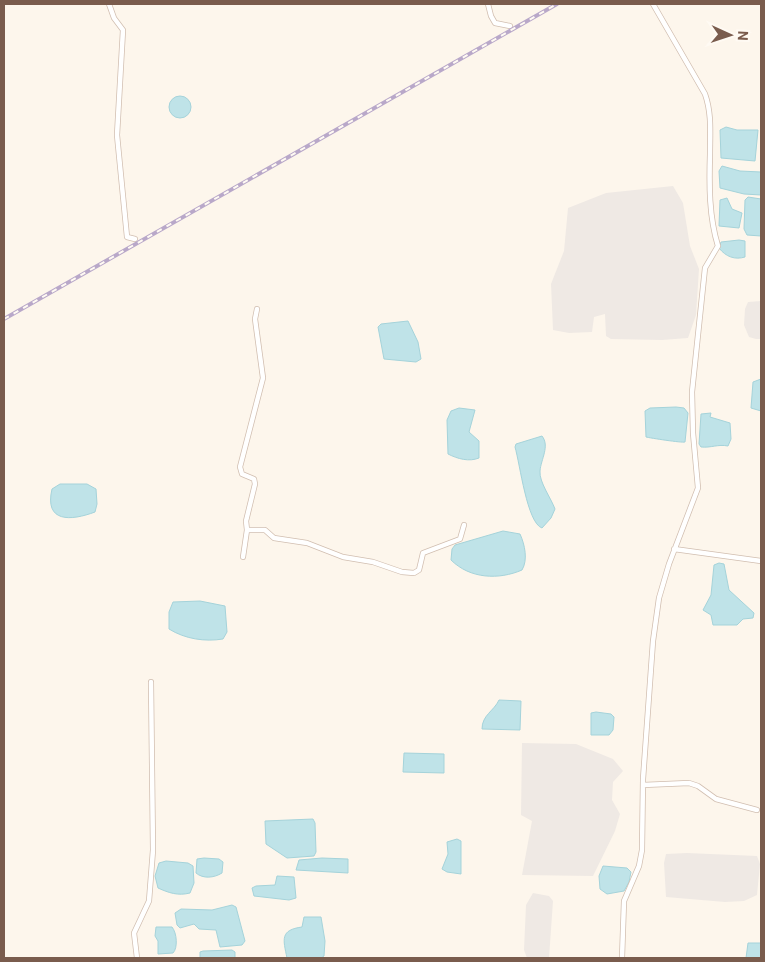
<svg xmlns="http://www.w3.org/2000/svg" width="765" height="962" viewBox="0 0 765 962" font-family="Roboto,sans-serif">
<rect width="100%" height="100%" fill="#fdf6ec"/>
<!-- industrial -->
<path fill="#efe9e4" d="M673,186l10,17 7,43 9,23 -3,46 -8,23 -26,2 -51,-1 -5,-3 -1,-22 -11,3 -2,15 -23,1 -16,-3 -2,-46 13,-33 4,-43 38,-15z
M761,301v38h-5l-7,-2 -5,-12 1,-16 3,-7z
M522,743l54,1 37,15 10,12 -10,11 -1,18 8,14 -5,17 -22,45 -71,-1 10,-54 -11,-6z
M687,853l70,3 3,8 -3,31 -13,6 -19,1 -59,-5 -2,-34 2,-9z
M533,893l16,3 4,5 -4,57h-22l-3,-8 2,-45z"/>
<!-- water -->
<path fill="#bfe3e8" stroke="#a5d3da" d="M169 107a11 11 0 1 1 22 0a11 11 0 1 1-22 0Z
M726,127l11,3h21l-3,31 -34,-3 -1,-28z
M722,166l18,5 21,1v23l-17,-1 -24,-6 -1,-17z
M748,197l13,2v37l-14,-1 -3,-6 1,-29z
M727,198l5,11 10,4 -3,15 -20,-2 1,-26z
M739,240l6,1v16c-10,3 -19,0 -26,-9l2,-6z
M408,321l10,21 3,17 -5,3 -32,-3 -6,-32 3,-3z
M761,379v32l-10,-3 2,-26z
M676,407l8,1 4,5 -3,29c-3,1 -35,-4 -39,-5l-1,-26 5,-3z
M459,408l16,2 -6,22 10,9v17c-10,4 -21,1 -31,-4l-1,-34 4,-9z
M711,413l-1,4 20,6 1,16 -3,7c-10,-2 -17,2 -27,1l-2,-3 2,-30z
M542,436c8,10 -1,23 -2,35 -1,11 11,27 15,38l-4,9 -9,10c-15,-5 -22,-64 -27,-81l1,-3z
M60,484h27l9,5 1,15 -2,8c-24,9 -51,11 -43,-23z
M503,531l17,3c5,11 8,26 2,36 -23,10 -52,9 -71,-10l1,-11 3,-4z
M719,563l5,1 5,26 25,23 -1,5 -10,1 -6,6h-24l-2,-10 -8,-5 8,-15 3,-30z
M200,601l25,5 2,26 -4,7c-18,3 -38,0 -54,-10v-17l4,-10z
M499,700l22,1 -1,29 -38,-1c0,-14 12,-18 17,-29z
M596,712l15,2 3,3 -1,13 -4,5h-18v-22z
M404,753l40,1v19l-41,-1z
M313,819l2,4 1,29 -2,4 -27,2 -21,-14 -1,-23z
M457,839l4,2v33l-14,-2 -5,-3 6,-15 -1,-12z
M204,858l15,1 4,3 -1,11c-8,5 -19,6 -26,0l1,-14z
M322,858l26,1v14l-52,-3 3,-10z
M166,861l22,2 5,3 1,17 -4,10c-12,3 -21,0 -32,-5l-3,-12 4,-13z
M603,866l24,2 4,4 -2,10 -5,9 -17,3 -7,-5 -1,-13z
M277,876l17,1 2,21 -7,2 -35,-4 -2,-8 4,-2 19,-1z
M232,905l4,2 9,34 -3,4 -22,2 -4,-17 -17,-1 -5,-5 -14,4 -3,-3 -2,-12 6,-4 31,1z
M304,917h17l4,24 -1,15 -3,2h-34c-4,-19 -7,-28 15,-31z
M156,927h16c5,6 6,21 1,26l-15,1v-13l-3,-5z
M748,943h13v15h-15z
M232,950l3,2v6h-35v-6l3,-1z"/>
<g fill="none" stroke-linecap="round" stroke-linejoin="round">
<defs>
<path id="minor" d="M109,4l5,14 9,12 -6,105 10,102 8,2
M488,4l3,12 4,7 15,3
M247,530h18l9,8 33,5 36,14 30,5 29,10 12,1 5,-3 4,-17 37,-14 4,-14
M674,549l87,12
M243,557l4,-27 -1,-9 9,-37 -1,-5 -12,-5 -2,-7 23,-89 -8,-59 2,-10
M643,785l46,-2 9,3 18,13 41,11
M137,958l-3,-25 15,-32 4,-51 -2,-168
M622,958l2,-57 15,-35 3,-16 1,-71 10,-138 6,-43 10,-34 29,-76 -5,-55 -1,-41 13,-124 13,-22c-9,-29 -9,-61 -8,-92 0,-21 2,-40 -5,-60l-52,-90"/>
</defs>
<!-- minor casing -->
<use href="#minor" stroke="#d1beb0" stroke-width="6"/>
<!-- minor -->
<use href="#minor" stroke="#fff" stroke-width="4.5"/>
<defs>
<path id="rail" d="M4,319l553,-315"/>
</defs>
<!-- rail casing -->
<use href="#rail" stroke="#b9a8c9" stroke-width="4"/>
<!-- rail -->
<use href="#rail" stroke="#fffaf3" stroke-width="2" stroke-dasharray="5.5" stroke-linecap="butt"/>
</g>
<!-- border -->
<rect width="765" height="962" fill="none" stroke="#7a5c4d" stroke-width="10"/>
<!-- north arrow -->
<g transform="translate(730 35) rotate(93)" stroke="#fffaf3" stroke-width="4" paint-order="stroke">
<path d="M0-4L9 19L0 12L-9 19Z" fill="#7a5c4d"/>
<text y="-8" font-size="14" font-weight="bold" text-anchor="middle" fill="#7a5c4d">N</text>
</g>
</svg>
